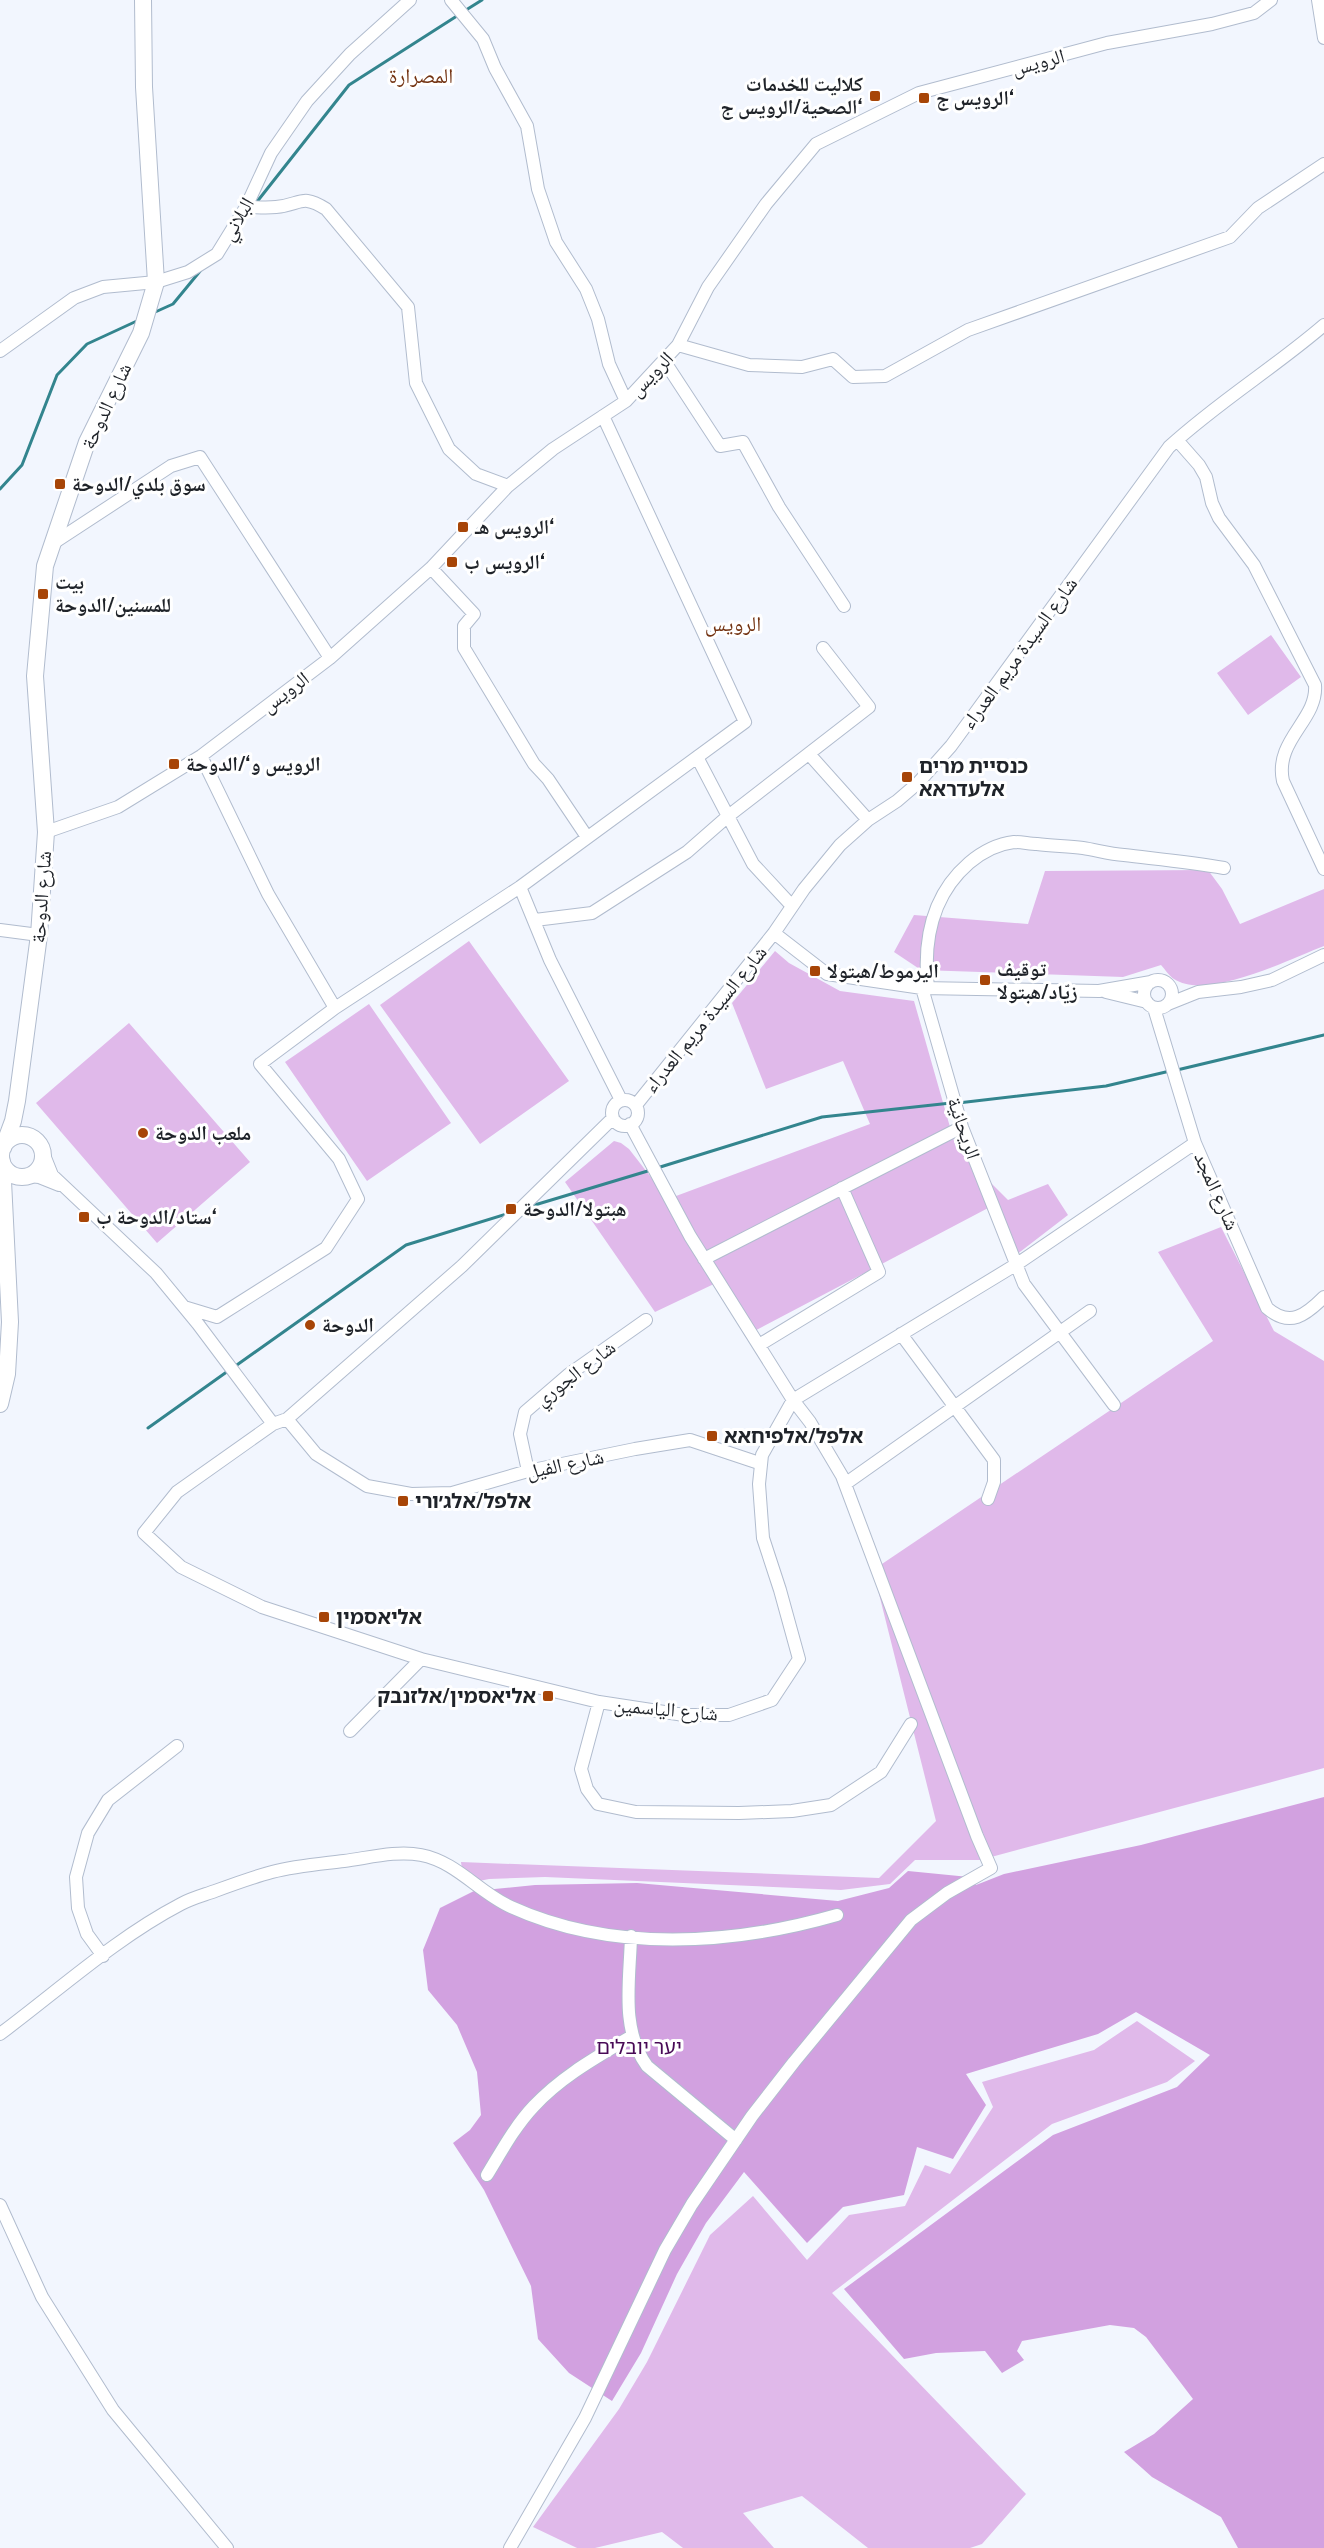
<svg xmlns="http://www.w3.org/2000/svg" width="1324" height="2548" viewBox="0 0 1324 2548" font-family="'Public Sans','Noto Naskh Arabic','Noto Sans Hebrew',sans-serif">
<rect width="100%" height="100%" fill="#f2f6fe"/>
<!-- green -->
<path fill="#e0b9ea" d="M1271,635l30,42 -53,38 -31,-42z
M1208,870l14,19 18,35 84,-35v57c-34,13 -117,55 -150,33 -5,-3 -9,-10 -13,-14l-38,12 -202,-7 -27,-18 20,-37 114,9 17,-53z
M469,941l100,140 -89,63 -100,-139z
M775,951l14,12 51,28 74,10 42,147 52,52 40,-16 20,31 -52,40 -26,-48 -245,129 -29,-53 -61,29 -90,-130 49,-41 7,2 8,6 39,50 202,-75 -27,-63 -77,28 -34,-86z
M369,1004l82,119 -84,58 -82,-119z
M129,1023l121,139 -93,81 -121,-140z
M1221,1227l53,104 50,30v407l-344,92h-65l-25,24 -49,6 -296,-13 -56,2 -25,5 -3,-22 418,16 57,-57 -63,-251 340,-229 -55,-89z
M1137,2021l58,40 -28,21 -115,42 -220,169 194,201 -44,50 -12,4h-102l-66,-52 -59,17 31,35h-91l-21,-16 -67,16h-18l-44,-21 86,-118 28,-47 63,-127 43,-39 54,64 42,-45 56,-9 20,-41 25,9 43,-67 -11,-25 112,-32z"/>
<!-- forest -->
<path fill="#d2a1e0" d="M1324,1797v751h-86l-17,-31 -69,-40 -28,-25 30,-18 39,-35 -47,-62 -12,-9 -24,-3 -88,16 -5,10 7,9 -22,13 -17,-22 -49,2 -32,6 -60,-70 209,-154 124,-48 33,-32 -74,-43 -38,22 -132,40 20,31 -33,54 -36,-12 -13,48 -61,12 -36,36 -63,-71 -38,51 -29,51 -36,79 -29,48 -43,-28 -31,-34 -7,-53 -47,-96 -31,-47 17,-13 11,-15 -4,-43 -20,-47 -29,-35 -5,-40 17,-42 34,-17 61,-6 102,-2 201,18 51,-13 19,-17 61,6 7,8 28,-11 137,-29z"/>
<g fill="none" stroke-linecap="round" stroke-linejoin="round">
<!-- stream -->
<path stroke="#33858e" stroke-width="3" d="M466,10l16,-10
M256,203l93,-118 111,-71
M153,313l20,-9 28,-34
M0,489l22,-24 35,-90 30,-31 52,-24
M1177,1070l147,-35
M958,1103l148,-17 64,-15
M657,1168l165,-51 129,-14
M528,1207l123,-37
M234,1367l172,-122 104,-32
M148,1428l80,-57"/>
<defs>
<path id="street" d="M451,0l32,39 12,29 32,58 11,63 18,53 30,47 12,30 11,45 17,37
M1318,0l6,38
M246,207c10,0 20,1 30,0 25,-2 25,-14 50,2l82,98 8,76 33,66 27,25 32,12
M678,345l71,20 53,2 31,-8 20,18 32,-1 83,-46 262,-93 28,-29 66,-44
M0,351l74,-53 29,-11 53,-5 32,-10 29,-18 29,-47 25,-54 36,-52 43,-47 60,-54
M665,362l55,84 23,-4 36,65 65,99
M1177,440l22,25 7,12 6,26 7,15 35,47 61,120c3,35 -41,55 -32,96l41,88
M55,542l116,-76 29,-9 130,201
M431,568l43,46 -10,12v22l70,116 14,15 39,58
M809,754l59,66
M201,756l67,138 67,114
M697,757l56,107 39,42
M46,832l72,-25 83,-51 129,-98 101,-90 77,-82 45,-37 73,-48 52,-56 30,-58 58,-83 50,-60 103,-51 188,-50 105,-19 42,-11 17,-13
M520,887l30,73 71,140
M535,920l57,-7 95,-61 40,-35 142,-110 -46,-59
M0,930l39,5
M774,933l53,41 95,14 177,3 52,-9
M1144 994a14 14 0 1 1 28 0a14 14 0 1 1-28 0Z
M922,988l40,139 62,157 90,121
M928,988c-5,-47 4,-93 41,-125 13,-11 28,-19 45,-21 8,0 16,2 23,2 15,2 31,2 46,4 13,2 27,6 41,7 33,4 66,7 100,13
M1106,992l41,10
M1168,1004l30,-12 43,-5 31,-7 52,-25
M1154,1008l41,135 72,165c23,20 39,7 57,-11
M612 1113a13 13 0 1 1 26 0a13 13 0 1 1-26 0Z
M636,1105l138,-172 30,-44 36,-44 28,-25 29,-19 21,-18 33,-37 218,-299c49,-45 105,-79 155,-122
M42,1150l10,25 104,98 42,51 75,100
M29,1176l10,1 20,8
M704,1259l258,-132
M184,1307l33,10 109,-69 32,-49 -19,-40 -79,-95 75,-56 185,-121 225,-165 -142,-306
M901,1334l93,126v22l-6,17
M759,1345l120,-73 -37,-84
M287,1419l29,35 51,32 44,8 41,-1 76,-22 107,-22 55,-9 69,23
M528,1471l-8,-37 5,-22 43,-37 78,-55
M845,1484l245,-173
M421,1659l178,43 85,13h45l43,-15 27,-41 -19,-69 -17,-52 -4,-54 3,-29 31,-55 224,-136 178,-121
M599,1702l-18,67 6,20 11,15 38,8 103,1 53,-2 39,-6 50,-33 30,-48
M350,1731l71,-72 -159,-52 -81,-40 -37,-34 33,-41 96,-68 14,-5 175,-153 151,-148
M631,1936c-1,44 -11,93 16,130l89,74
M103,1956l-16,-22 -9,-26 -2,-31 12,-44 20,-33 69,-54
M0,2034c59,-44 116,-96 181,-130 11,-6 23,-9 34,-13 19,-7 38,-14 57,-19 23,-6 48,-8 72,-11 24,-3 53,-11 77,-6 36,7 57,37 90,52 101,46 221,38 326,8
M487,2175c14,-23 28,-49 47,-69 28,-30 63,-49 98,-70
M0,2205l42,92 71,113 114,138
M510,2548l75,-130 80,-168 27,-46 60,-88 42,-54 117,-142 36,-27 44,-25 -14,-32 -135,-360 -32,-54 -17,-22 -103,-164 -60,-112"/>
<path id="secondary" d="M1 1156a21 21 0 1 1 42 0a21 21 0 1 1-42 0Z
M3,1148l10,-27 4,-20 22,-166 7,-103 -11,-156 10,-110 42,-124 54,-109 15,-51 -12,-195 -1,-87
M0,1404l7,-30 3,-52 -8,-161"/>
</defs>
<!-- street casing -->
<use href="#street" stroke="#b1bcce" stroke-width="14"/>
<!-- secondary casing -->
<use href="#secondary" stroke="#b1bcce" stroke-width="18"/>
<!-- street -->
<use href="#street" stroke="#fff" stroke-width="12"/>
<!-- secondary -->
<use href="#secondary" stroke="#fff" stroke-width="16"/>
</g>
<!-- markers -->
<g fill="#a74507" stroke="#fff" stroke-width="2">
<rect x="869" y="90" width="12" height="12" rx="3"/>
<rect x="918" y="92" width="12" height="12" rx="3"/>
<rect x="54" y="478" width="12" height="12" rx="3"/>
<rect x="457" y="521" width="12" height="12" rx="3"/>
<rect x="446" y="556" width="12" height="12" rx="3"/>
<rect x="37" y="588" width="12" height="12" rx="3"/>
<rect x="168" y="758" width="12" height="12" rx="3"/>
<rect x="901" y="771" width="12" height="12" rx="3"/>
<rect x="809" y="965" width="12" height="12" rx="3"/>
<rect x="979" y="974" width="12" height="12" rx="3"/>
<circle cx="143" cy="1133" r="6"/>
<rect x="505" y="1203" width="12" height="12" rx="3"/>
<rect x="78" y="1211" width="12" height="12" rx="3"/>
<circle cx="310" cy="1325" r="6"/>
<rect x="706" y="1430" width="12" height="12" rx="3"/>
<rect x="397" y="1495" width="12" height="12" rx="3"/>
<rect x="318" y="1611" width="12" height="12" rx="3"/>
<rect x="542" y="1690" width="12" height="12" rx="3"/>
</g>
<g text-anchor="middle" stroke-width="6" stroke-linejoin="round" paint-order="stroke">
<!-- street labels -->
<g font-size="20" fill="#1f2329" stroke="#fff">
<text transform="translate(1038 62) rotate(-15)" y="7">الرويس</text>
<text transform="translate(237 219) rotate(-60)" y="7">البلاني</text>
<text transform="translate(651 374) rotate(-46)" y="7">الرويس</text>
<text transform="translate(106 406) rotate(-65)" y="7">شارع الدوحة</text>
<text transform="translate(1019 653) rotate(-54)" y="7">شارع السيدة مريم العدراء</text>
<text transform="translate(285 692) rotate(-37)" y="7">الرويس</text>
<text transform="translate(41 897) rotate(-86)" y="7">شارع الدوحة</text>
<text transform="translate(705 1019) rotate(-51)" y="7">شارع السيدة مريم العدراء</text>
<text transform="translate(964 1128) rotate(71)" y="7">الريحانية</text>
<text transform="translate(1217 1191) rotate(66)" y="7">شارع المجد</text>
<text transform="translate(575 1373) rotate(-37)" y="7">شارع الجوري</text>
<text transform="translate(565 1464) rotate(-12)" y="7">شارع الفيل</text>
<text transform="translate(666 1709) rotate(5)" y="7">شارع الياسمين</text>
</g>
<!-- poi labels -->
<g font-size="20" font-weight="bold" fill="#1f2329" stroke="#fff" text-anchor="start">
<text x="863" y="91" text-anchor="end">كلاليت للخدمات<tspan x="863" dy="23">الصحية/الرويس ج‘</tspan></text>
<text x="936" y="105">الرويس ج‘</text>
<text x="72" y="491">سوق بلدي/الدوحة</text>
<text x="475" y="534">الرويس هـ‘</text>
<text x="464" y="569">الرويس ب‘</text>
<text x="55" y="589">بيت<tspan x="55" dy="23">للمسنين/الدوحة</tspan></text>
<text x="186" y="771">الرويس و‘/الدوحة</text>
<text x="919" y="773">כנסיית מרים<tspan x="919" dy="23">אלעדראא</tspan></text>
<text x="997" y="976">توقيف<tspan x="997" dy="23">زيّاد/هبتولا</tspan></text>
<text x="827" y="978">اليرموط/هبتولا</text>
<text x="155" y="1140">ملعب الدوحة</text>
<text x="523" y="1216">هبتولا/الدوحة</text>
<text x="96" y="1224">ستاد/الدوحة ب‘</text>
<text x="322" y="1332">الدوحة</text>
<text x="724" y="1443">אלפל/אלפיחאא</text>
<text x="415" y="1508">אלפל/אלג׳ורי</text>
<text x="336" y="1624">אליאסמין</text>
<text x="536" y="1703" text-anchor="end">אליאסמין/אלזנבק</text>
</g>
<!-- park labels -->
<g font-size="20" fill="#480a56" stroke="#fff">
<text x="639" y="2054">יער יובלים</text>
</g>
<!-- neighbourhood labels -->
<g font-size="21" fill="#733312" stroke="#fff">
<text x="421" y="83">المصرارة</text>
<text x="733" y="631">الرويس</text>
</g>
</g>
</svg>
